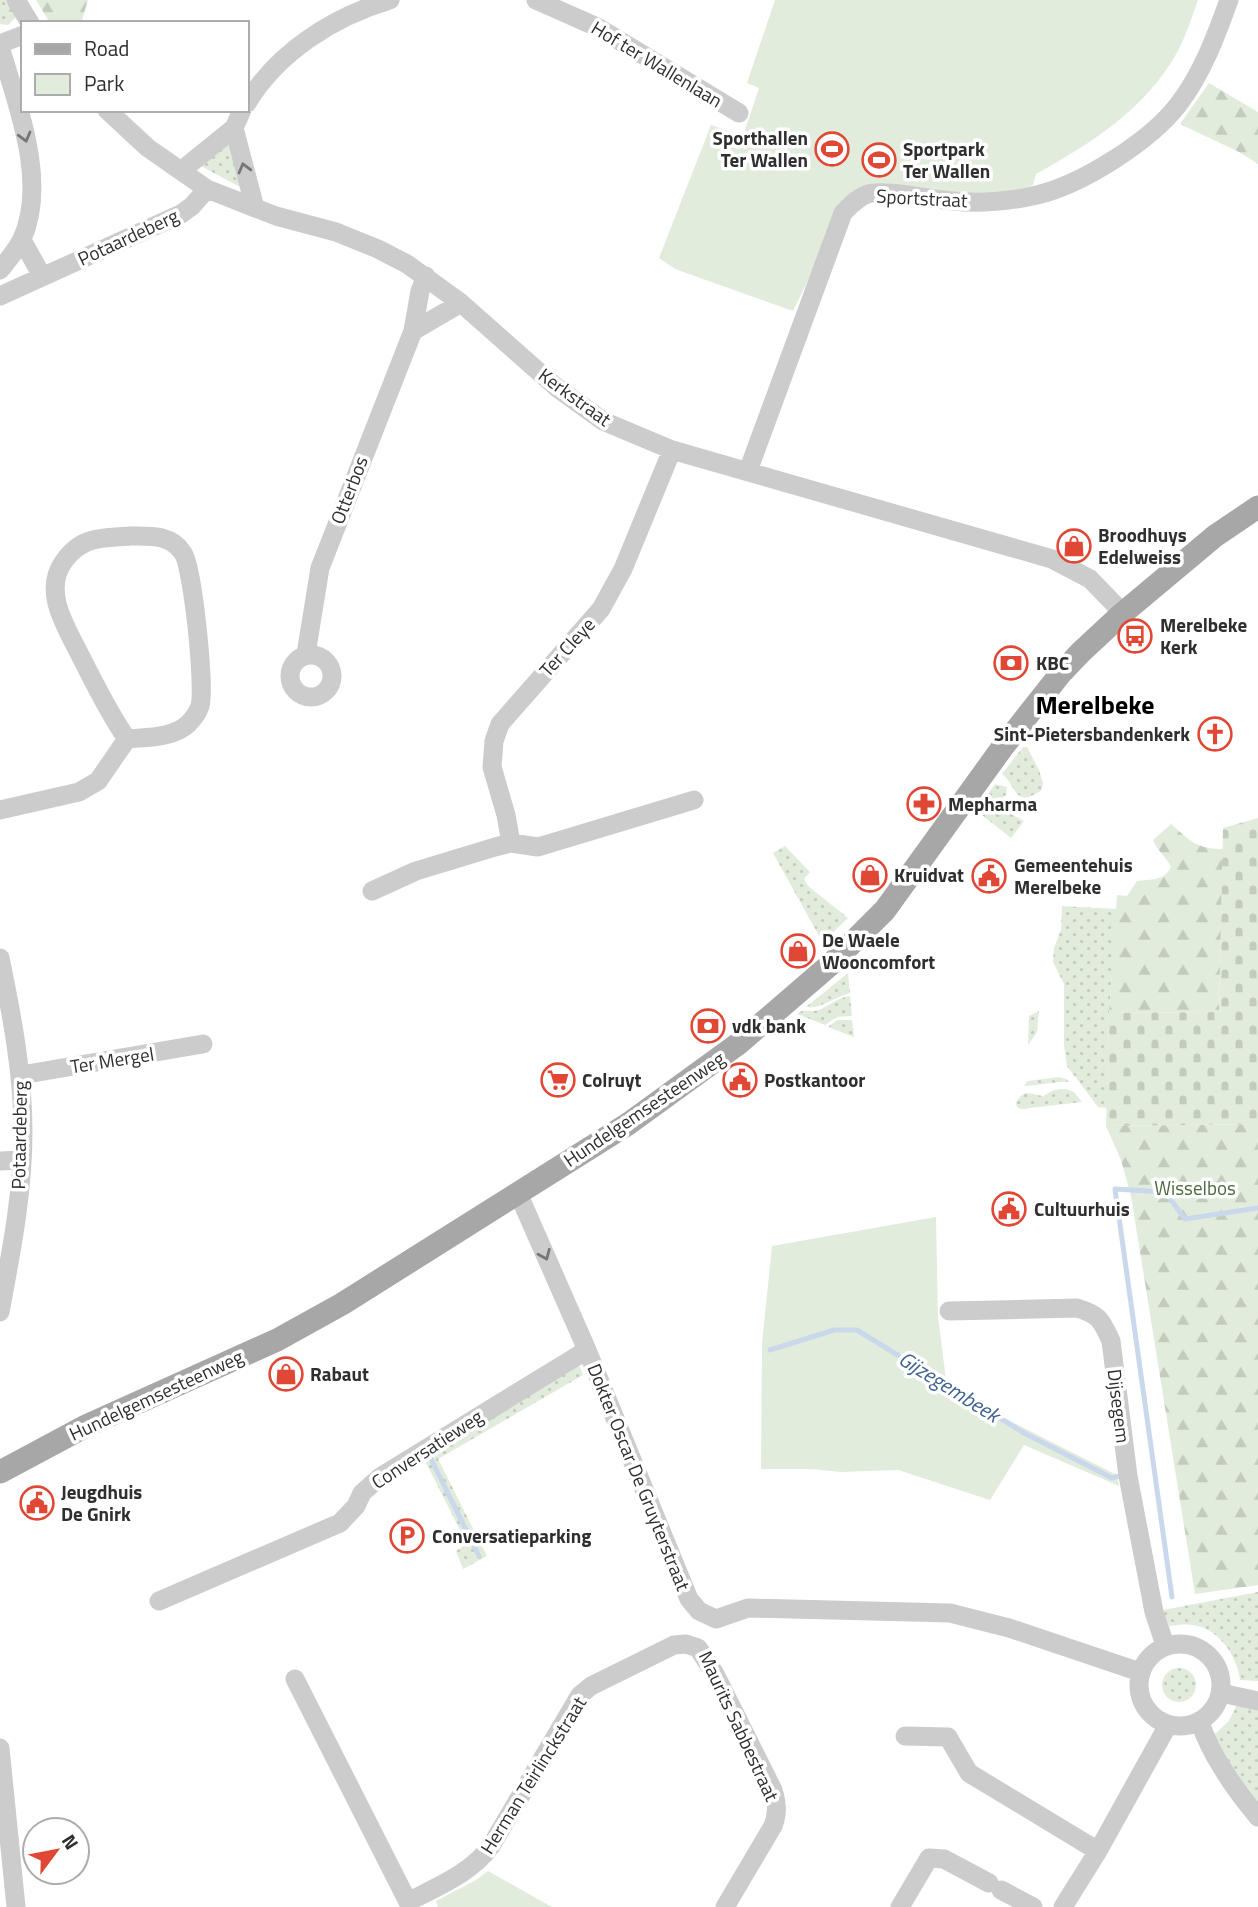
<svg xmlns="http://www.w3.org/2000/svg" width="1258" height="1907" viewBox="0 0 1258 1907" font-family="'Titillium Web',sans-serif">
<defs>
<pattern id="grass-dots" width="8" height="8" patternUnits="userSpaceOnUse" patternTransform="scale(1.75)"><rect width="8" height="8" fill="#e2ecdd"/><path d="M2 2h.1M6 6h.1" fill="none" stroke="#c2cbbe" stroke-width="1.8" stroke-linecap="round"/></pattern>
<pattern id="forest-firs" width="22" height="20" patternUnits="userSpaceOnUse" patternTransform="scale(1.75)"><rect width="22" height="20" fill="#e2ecdd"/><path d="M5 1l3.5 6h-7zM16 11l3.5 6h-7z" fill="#c2cbbe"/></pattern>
<pattern id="cemetery-stones" width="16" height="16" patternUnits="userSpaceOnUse" patternTransform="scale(1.75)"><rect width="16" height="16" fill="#e2ecdd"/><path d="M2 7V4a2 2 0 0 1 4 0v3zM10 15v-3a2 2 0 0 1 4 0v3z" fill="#c2cbbe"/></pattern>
</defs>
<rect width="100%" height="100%" fill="#fff"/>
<!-- grass -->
<path fill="url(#grass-dots)" d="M0,0h9l7,17 -8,8 -8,-1z
M227,144l3,3 10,40 -41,-22z
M1023,747h4l12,23 4,13 -2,8 -12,6 -6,1c-11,-6 -12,-18 -21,-24z
M995,784l12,3 -1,8 -11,8 -14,1z
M1002,809l22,12 -13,17 -29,-23z
M785,846l25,26 -6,7 4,7 40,32 -24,23 -6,-7 -45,-81z
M1062,906l55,3 -8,104 -2,95 -9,-1 -31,-41 -3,-20v-62l-11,-22 1,-14 7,-18z
M848,973l2,20c-14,3 -30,17 -44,14z
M850,996l2,20 -15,1 -12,8 -28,-11c7,-6 13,-1 22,-4 11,-5 18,-12 31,-14z
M1039,1011l-2,21 -9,13 1,-29z
M837,1020h15l2,17 -26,-10z
M1059,1077l7,2 3,3c-12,-1 -31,4 -45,4l4,-5z
M1066,1089l8,3 8,10 -61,7 -4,-2 -1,-3c6,-16 15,-10 27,-8l11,-6z
M572,1365l8,2 3,8 -145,84 49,97 -24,13 -7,-18 11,-7 -45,-89z
M1258,1592v89l-18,-1c-3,-24 -22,-53 -48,-55 -8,-1 -16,0 -23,1l-6,-16z
M1162 1685a17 17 0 1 1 34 0a17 17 0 1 1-34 0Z
M1236,1706l22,2v96l-14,-16 -30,-53 15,-14z"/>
<!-- forest -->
<path fill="url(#forest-firs)" d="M36,0h52l-7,23h-31z
M1209,83l49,29v52l-19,-12 -59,-28z
M1171,824c19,17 26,25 52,25l-4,163 -110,1 8,-118 10,1 10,-15c14,-2 28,0 34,-14 -5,-11 -14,-16 -18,-27z
M1258,1124v461l-63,9 -64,-398 -10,-36 -15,-34z"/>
<!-- cemetery -->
<path fill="url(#cemetery-stones)" d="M1258,818v306l-152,2 3,-113 110,-1 4,-184z"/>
<!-- green -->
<path fill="#e2ecdd" d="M775,0h423c-6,17 -12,35 -20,51 -32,58 -86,92 -142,123l-3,11 -4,2 -25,6h-54l-51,-7 -61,33 -45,92 -118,-42 -16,-11 52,-133 32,11 16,-48 -12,-5z
M936,1217l2,99 8,64 60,39 111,56 2,11 -95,-41 -34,55 -92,-30 -57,2 -29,-3h-51l1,-126 10,-97z
M488,1871l64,36h-114l-2,-6 40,-21z"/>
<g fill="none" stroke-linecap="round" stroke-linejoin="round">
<!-- stream -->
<path stroke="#c9d8eb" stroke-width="5" d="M770,1350l64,-20h23l167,103 88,45 11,-3
M429,1455l50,101
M1172,1597l-57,-408 50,3 20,27 73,-11"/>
<!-- minor -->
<path stroke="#ccc" stroke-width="19" d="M16,0l14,23
M536,0l61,27 142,86
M0,44l23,-9
M0,47c17,57 48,135 22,192 -5,11 -15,22 -22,31
M247,103c31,-51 86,-86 143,-103
M107,110l41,38 59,41 69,27 60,16 42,17 29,15 54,39 95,84 47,34 69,29 380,109 38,20 33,34
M234,128l21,80
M181,171l53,-43 8,-18
M22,240l20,36
M0,296l181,-82 11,-8 15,-17
M413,331l48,-28
M748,471l95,-258c8,-8 15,-16 25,-19 17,-5 64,6 85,7 26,3 59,0 84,-6 46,-11 113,-54 141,-90 24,-31 38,-69 51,-105
M130,536c20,0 41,-2 53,17 10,15 22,134 17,153 -2,6 -8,14 -12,18 -15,14 -41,13 -61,15 -19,-27 -32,-55 -47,-84 -14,-28 -38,-64 -16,-94 8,-11 20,-20 34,-22 11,-2 22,-2 32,-3z
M306,654l14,-86 93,-237 7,-40 6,-15
M290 676a21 21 0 1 1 42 0a21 21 0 1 1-42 0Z
M0,810l79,-18 19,-11 29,-42
M511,843l-5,-28 -14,-48 2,-26 6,-17 101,-115 22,-40 49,-119
M372,891l44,-20 79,-24 16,-4 27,4 156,-47
M0,958c12,58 23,115 23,174 0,61 -12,121 -23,180
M21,1075l182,-31
M0,1161l22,-1
M518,1193l69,157 102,249 10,12 17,8 32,-11 202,5 59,15 131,44
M949,1311l128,-3c23,7 24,12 34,33l17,135 26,136 11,33
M159,1601l181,-78 16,-17 6,-13 18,-16 207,-127
M1139 1685a41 41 0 1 1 82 0a41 41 0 1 1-82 0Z
M698,1648l17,26 58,116c4,13 5,23 0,36l-48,81
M295,1679l113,223c30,-16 62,-28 83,-56l89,-151 11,-9 83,-41 12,-1 12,4
M1221,1693l37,8
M1200,1722c10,32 36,69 58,95
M905,1736l43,1 21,36 129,78
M0,1748l16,159
M1001,1890l32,17
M900,1907l29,-49 15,1 45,24
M1063,1907l35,-56 70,-126"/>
<!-- major -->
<path stroke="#a7a7a7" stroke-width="23" d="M0,1472l86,-46 191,-86 65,-36 286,-180 110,-80 93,-80 54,-54 117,-162 59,-75 20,-21 42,-39 92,-77 43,-29"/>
</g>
<!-- one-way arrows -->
<defs><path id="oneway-chevron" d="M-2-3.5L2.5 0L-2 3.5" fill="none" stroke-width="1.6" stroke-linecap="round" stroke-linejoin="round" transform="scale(1.75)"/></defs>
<g stroke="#767676">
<use href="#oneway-chevron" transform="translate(25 137) rotate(75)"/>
<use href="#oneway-chevron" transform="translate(244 168) rotate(-105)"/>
<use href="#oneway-chevron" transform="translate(545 1255) rotate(67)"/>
</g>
<!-- icons -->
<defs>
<symbol id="stadium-ring" viewBox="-11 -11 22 22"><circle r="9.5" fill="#fff" stroke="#e14735" stroke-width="1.5"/><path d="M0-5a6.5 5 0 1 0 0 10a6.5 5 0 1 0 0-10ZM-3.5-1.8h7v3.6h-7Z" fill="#e14735"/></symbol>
<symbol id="shop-ring" viewBox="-11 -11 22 22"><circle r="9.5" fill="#fff" stroke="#e14735" stroke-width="1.5"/><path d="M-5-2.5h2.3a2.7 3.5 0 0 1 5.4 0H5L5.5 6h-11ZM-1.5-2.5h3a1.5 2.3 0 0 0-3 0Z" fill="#e14735"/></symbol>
<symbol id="bus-ring" viewBox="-11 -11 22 22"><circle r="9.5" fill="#fff" stroke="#e14735" stroke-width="1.5"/><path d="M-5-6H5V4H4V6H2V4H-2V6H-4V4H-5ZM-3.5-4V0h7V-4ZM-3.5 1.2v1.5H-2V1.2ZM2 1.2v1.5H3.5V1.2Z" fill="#e14735"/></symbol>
<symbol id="bank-ring" viewBox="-11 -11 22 22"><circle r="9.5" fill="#fff" stroke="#e14735" stroke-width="1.5"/><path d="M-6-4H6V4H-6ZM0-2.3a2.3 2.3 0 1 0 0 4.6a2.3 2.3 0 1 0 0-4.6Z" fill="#e14735"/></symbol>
<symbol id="church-ring" viewBox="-11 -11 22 22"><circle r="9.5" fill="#fff" stroke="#e14735" stroke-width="1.5"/><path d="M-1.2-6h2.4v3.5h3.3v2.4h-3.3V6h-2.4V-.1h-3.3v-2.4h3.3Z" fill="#e14735"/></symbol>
<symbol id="pharmacy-ring" viewBox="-11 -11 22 22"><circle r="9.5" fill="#fff" stroke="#e14735" stroke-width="1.5"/><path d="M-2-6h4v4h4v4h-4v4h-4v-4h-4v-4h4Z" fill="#e14735"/></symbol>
<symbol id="civic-ring" viewBox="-11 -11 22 22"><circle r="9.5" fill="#fff" stroke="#e14735" stroke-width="1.5"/><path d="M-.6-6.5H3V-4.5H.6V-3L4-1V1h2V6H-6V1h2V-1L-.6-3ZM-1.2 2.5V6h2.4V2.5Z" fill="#e14735"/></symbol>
<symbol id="supermarket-ring" viewBox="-11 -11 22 22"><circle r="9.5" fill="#fff" stroke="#e14735" stroke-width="1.5"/><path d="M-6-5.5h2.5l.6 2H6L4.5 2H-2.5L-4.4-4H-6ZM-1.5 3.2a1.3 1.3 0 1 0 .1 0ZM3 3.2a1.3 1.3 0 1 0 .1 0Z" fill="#e14735"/></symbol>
<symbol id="parking-ring" viewBox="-11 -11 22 22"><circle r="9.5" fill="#fff" stroke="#e14735" stroke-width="1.5"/><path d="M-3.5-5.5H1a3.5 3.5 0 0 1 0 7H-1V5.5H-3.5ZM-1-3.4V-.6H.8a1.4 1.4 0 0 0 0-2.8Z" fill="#e14735"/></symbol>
</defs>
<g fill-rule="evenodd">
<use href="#stadium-ring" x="813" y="130" width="38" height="38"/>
<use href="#stadium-ring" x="860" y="141" width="38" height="38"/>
<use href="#shop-ring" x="1055" y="527" width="38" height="38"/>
<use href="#bus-ring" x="1116" y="617" width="38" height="38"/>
<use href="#bank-ring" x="992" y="644" width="38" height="38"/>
<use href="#church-ring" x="1196" y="715" width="38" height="38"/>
<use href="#pharmacy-ring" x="905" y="785" width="38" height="38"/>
<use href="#shop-ring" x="851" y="856" width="38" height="38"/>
<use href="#civic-ring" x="970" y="857" width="38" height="38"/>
<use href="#shop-ring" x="779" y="932" width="38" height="38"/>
<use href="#bank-ring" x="689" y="1007" width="38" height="38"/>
<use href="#supermarket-ring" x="539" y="1061" width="38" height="38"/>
<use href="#civic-ring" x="721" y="1061" width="38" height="38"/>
<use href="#civic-ring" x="990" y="1190" width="38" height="38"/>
<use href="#shop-ring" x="267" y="1355" width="38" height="38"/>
<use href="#civic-ring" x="18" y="1484" width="38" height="38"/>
<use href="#parking-ring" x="388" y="1517" width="38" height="38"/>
</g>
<g text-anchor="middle" stroke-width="7" stroke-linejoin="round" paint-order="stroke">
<!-- street labels -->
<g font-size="19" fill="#2f2f2f" stroke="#fff">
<text transform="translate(657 64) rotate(31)" y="7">Hof ter Wallenlaan</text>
<text transform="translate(922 198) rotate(3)" y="7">Sportstraat</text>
<text transform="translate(128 237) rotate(-25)" y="7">Potaardeberg</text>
<text transform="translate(575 397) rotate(36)" y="7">Kerkstraat</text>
<text transform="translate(349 490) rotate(-69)" y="7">Otterbos</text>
<text transform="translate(567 647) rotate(-48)" y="7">Ter Cleye</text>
<text transform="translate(112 1060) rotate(-9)" y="7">Ter Mergel</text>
<text transform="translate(644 1109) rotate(-34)" y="7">Hundelgemsesteenweg</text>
<text transform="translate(19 1135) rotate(-89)" y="7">Potaardeberg</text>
<text transform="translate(156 1395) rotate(-25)" y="7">Hundelgemsesteenweg</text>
<text transform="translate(1119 1406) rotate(83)" y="7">Dijsegem</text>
<text transform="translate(427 1449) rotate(-33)" y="7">Conversatieweg</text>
<text transform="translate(639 1477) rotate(68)" y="7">Dokter Oscar De Gruyterstraat</text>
<text transform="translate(739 1726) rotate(65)" y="7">Maurits Sabbestraat</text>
<text transform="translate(533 1775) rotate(-58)" y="7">Herman Teirlinckstraat</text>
</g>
<!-- poi labels -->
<g font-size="19" font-weight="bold" fill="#2f2f2f" stroke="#fff" text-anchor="start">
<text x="808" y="145" text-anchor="end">Sporthallen<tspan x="808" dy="22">Ter Wallen</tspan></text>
<text x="903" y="156">Sportpark<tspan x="903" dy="22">Ter Wallen</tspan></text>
<text x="1098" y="542">Broodhuys<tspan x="1098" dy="22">Edelweiss</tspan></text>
<text x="1160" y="632">Merelbeke<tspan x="1160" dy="22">Kerk</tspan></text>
<text x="1036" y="670">KBC</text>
<text x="1190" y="741" text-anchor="end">Sint-Pietersbandenkerk</text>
<text x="948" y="811">Mepharma</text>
<text x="1014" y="872">Gemeentehuis<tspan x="1014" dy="22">Merelbeke</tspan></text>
<text x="894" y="882">Kruidvat</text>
<text x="822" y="947">De Waele<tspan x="822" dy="22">Wooncomfort</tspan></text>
<text x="732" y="1033">vdk bank</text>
<text x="582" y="1087">Colruyt</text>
<text x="764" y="1087">Postkantoor</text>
<text x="1034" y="1216">Cultuurhuis</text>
<text x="310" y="1381">Rabaut</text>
<text x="61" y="1499">Jeugdhuis<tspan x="61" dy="22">De Gnirk</tspan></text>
<text x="432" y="1543">Conversatieparking</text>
</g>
<!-- park labels -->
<g font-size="19" fill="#4a693d" stroke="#fff">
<text x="1195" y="1195">Wisselbos</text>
</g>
<!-- water labels -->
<g font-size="21" font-style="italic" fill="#3e618f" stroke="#fff">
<text transform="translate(949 1387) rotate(32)" y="7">Gijzegembeek</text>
</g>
<!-- district labels -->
<g font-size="26" font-weight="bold" fill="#000" stroke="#fff">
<text x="1095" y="714">Merelbeke</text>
</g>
</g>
<!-- legend -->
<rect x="21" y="21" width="228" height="91" fill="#ffffff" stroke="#acacac" stroke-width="2"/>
<rect x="35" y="44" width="35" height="10" fill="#a7a7a7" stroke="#acacac" stroke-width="2"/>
<text x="84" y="56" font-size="21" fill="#2f2f2f">Road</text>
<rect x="35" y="74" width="35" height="21" fill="#e2ecdd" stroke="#acacac" stroke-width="2"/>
<text x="84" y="91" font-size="21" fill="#2f2f2f">Park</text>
<!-- north arrow -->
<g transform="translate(56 1851) rotate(58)"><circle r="33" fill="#ffffff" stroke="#acacac" stroke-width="2"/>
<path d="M0-5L12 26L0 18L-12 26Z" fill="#e14735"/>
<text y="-10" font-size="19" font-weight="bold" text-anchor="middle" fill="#2f2f2f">N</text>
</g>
</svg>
